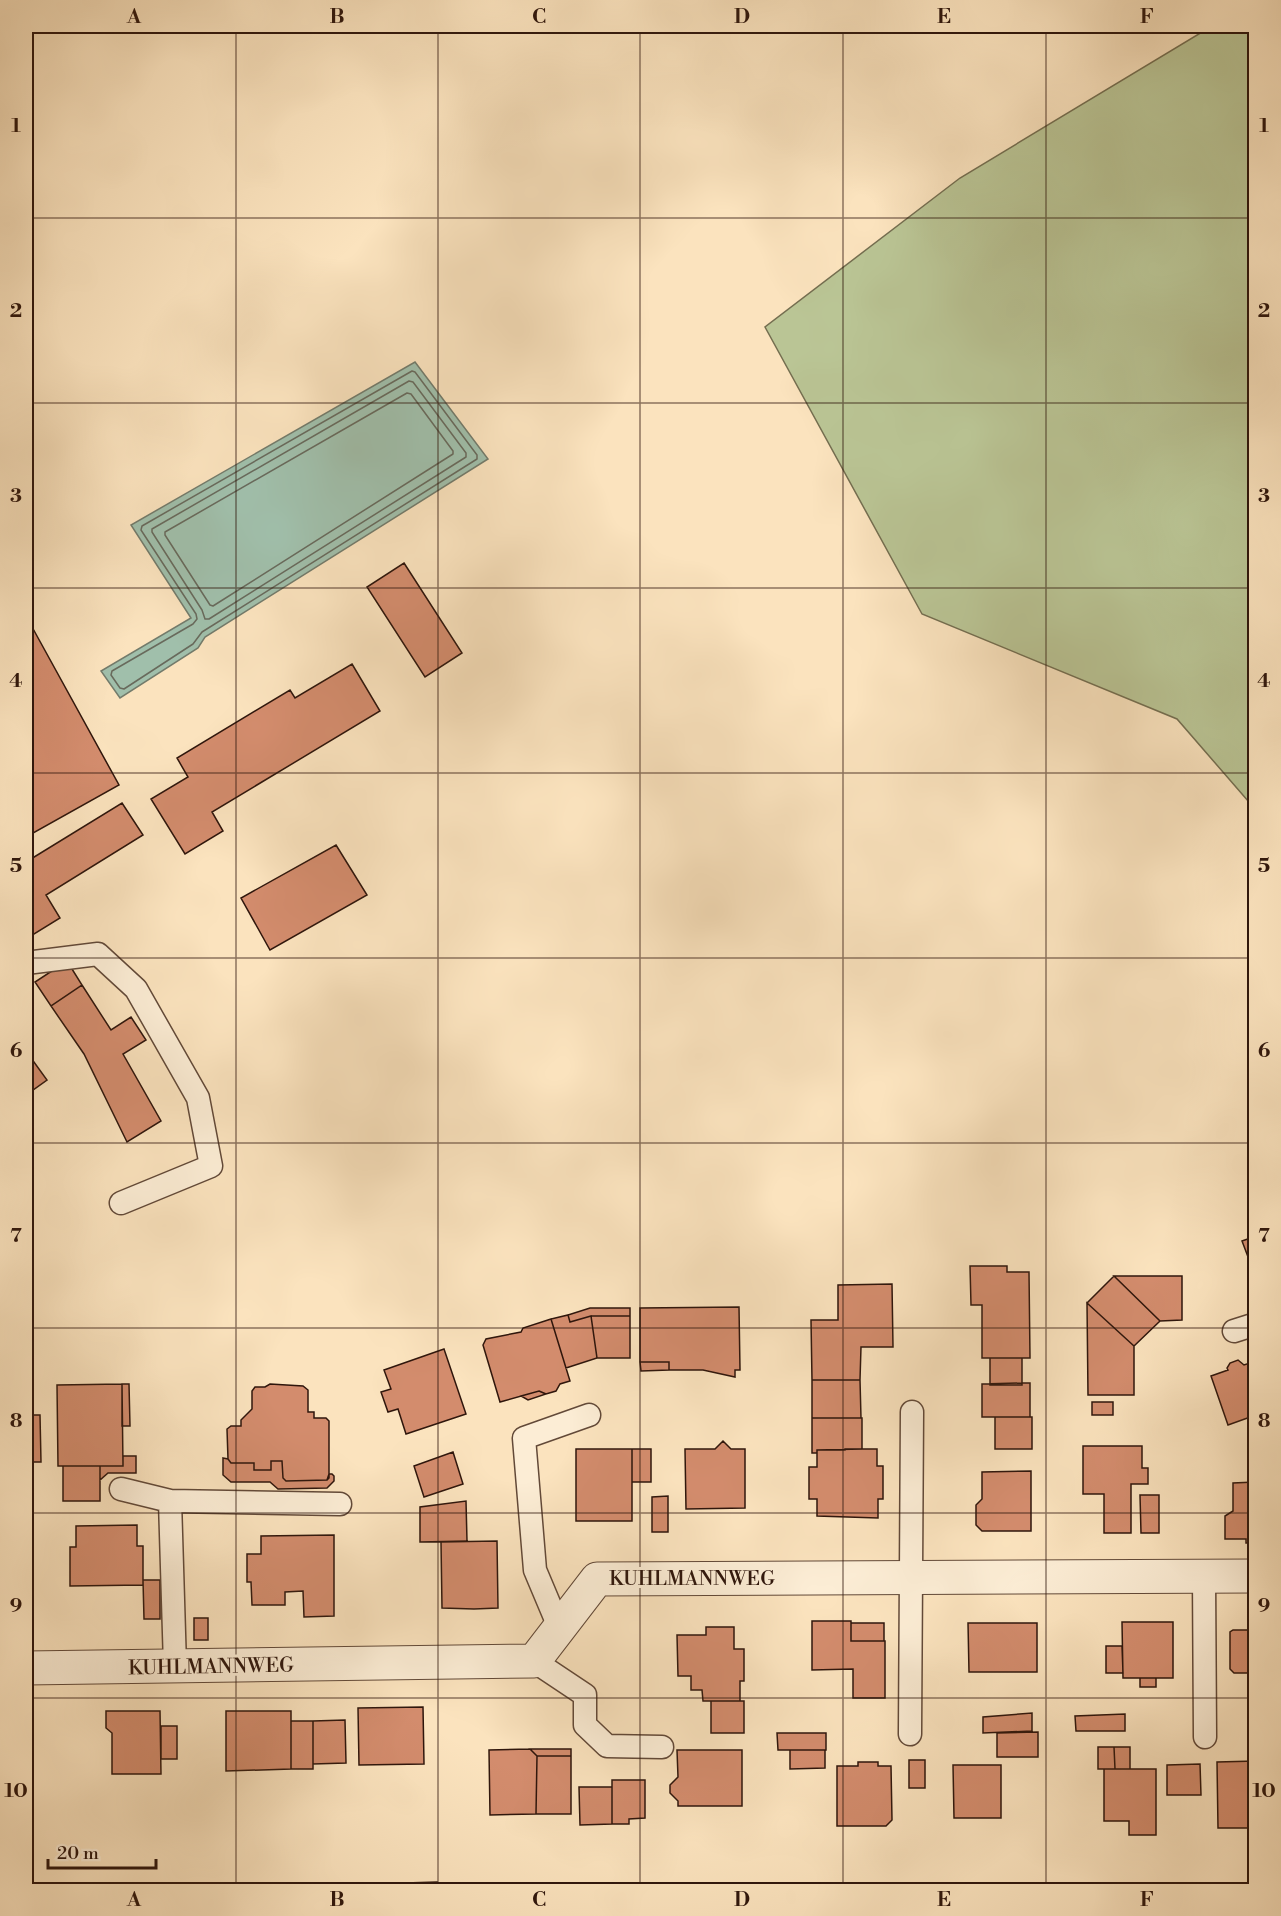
<svg xmlns="http://www.w3.org/2000/svg" width="1281" height="1916" viewBox="0 0 1281 1916" font-family="'Libre Bodoni',serif">
<rect width="100%" height="100%" fill="#fbe3be"/>
<filter id="stains"><feTurbulence type="fractalNoise" baseFrequency=".00333" numOctaves="4"/><feColorMatrix values="0 0 0 0 .2 0 0 0 0 .09 0 0 0 0 .02 0 0 0 .5 -.17"/></filter>
<radialGradient id="worn" r=".72"><stop offset=".6" stop-color="#630" stop-opacity="0"/><stop offset="1" stop-color="#630" stop-opacity=".3"/></radialGradient>
<!-- green -->
<path fill="#bac595" stroke="#746e50" stroke-width="1.5" d="M1212,26h43v783l-78,-90 -255,-105 -157,-287 195,-149z"/>
<!-- water -->
<path fill="#a0bfab" stroke="#737b6b" stroke-width="1.5" d="M415,362l73,97 -283,178 -7,11 -78,50 -19,-27 90,-53 -60,-93z"/>
<g fill="none" stroke-linecap="round" stroke-linejoin="round">
<!-- shore -->
<path stroke="#686a5c" stroke-width="1.5" d="M412,371l3,1 62,83v4l-275,173 -9,12 -69,45 -4,-1 -9,-13 1,-4 81,-47 4,-5 -1,-5 -55,-84 1,-4z
M409,381l4,1 53,71v4l-257,162h-4l-3,-9 -50,-78v-3z
M407,393l4,1 42,57v3l-240,152 -3,-1 -45,-70v-3z"/>
</g>
<!-- building -->
<path fill="#d38c6d" stroke="#2f160c" stroke-width="1.5" d="M404,563l58,90 -37,24 -58,-90z
M26,616l93,169 -93,52z
M352,664l28,47 -168,101 11,19 -38,23 -34,-55 37,-22 -11,-19 113,-68 5,8z
M122,803l21,32 -97,60 14,23 -34,21v-77z
M336,845l31,50 -97,55 -29,-52z
M67,961l15,24 -31,21 -16,-24z
M82,985l29,45 20,-13 15,23 -23,14 38,67 -34,21 -43,-88 -33,-48z
M26,1051l21,29 -21,15z
M1256,1236v42l-14,-37z
M970,1266h37v6h22l1,86h-48v-53h-11z
M1114,1276h68v44l-22,1z
M1114,1276l46,45 -26,25 -47,-43z
M892,1284l1,63h-32l-1,33h-48l-1,-60h27v-35z
M1087,1303l47,43v49h-46z
M739,1307l1,63h-5v7l-32,-7h-34v-8h-29v-54z
M590,1308h40v8h-39l-21,6 -2,-7z
M568,1315l2,7 21,-6 6,42 -31,10 -15,-49z
M591,1316h39v42h-33z
M551,1319l19,62 -10,3 -4,7 -10,3 -7,-3 -39,11 -17,-57 3,-6 35,-7 2,-4z
M444,1349l22,65 -60,20 -8,-25 -10,3 -7,-20 10,-3 -7,-19z
M990,1358h32v27h-32z
M1238,1360l6,5 12,-4v54l-28,10 -17,-49 17,-6 -1,-2 3,-5z
M640,1362h29v8l-28,1z
M812,1380h48l1,38h-49z
M1022,1383h8v34h-48v-33z
M122,1384l1,82h-65l-1,-81z
M122,1384h7l1,42h-8z
M270,1384l33,2 5,4v22h6v6h12l3,3v57l-2,2 -41,1 -3,-3 -1,-17h-11v9h-17v-7h-23l-3,-4 -1,-30 4,-3h10v-6l11,-11v-18l3,-4h10z
M539,1391l7,3 -18,6 -7,-4z
M1092,1402h21v13h-21z
M26,1415h14l1,47h-15z
M995,1417h37v32h-37z
M812,1418h50v31l-45,1v3h-5z
M723,1441l8,8h14v59l-59,1 -1,-60h30z
M1083,1446h59v22h6v16h-17v49h-27v-39h-21z
M576,1449h56v72h-56z
M632,1449h19v33h-19z
M845,1449h32v17h6v33h-5v19l-61,-2v-17h-8v-32h8v-17h28z
M453,1452l10,32 -39,13 -10,-31z
M123,1456h13v17h-28l-8,7v-14h23z
M223,1458l5,1 3,4h23v7h17v-9h11l1,17 3,3 41,-1 2,-6h3l2,2v5l-7,7 -49,1 -8,-7h-39l-8,-7z
M63,1466h37v35h-37z
M1031,1471v60h-49l-6,-6v-20l6,-6v-27z
M1255,1482v61h-9v-4h-21v-23l8,-5v-28z
M1140,1495h19v38h-18z
M668,1496v36h-16v-35z
M466,1501l1,40 -47,1v-35z
M137,1525v21h6v39l-73,1v-39h6v-21z
M334,1535v81l-30,1 -1,-26 -18,1v13h-33l-1,-23h-4v-28h14v-18z
M497,1541l1,67 -24,1 -32,-1 -1,-66z
M143,1580h17v39h-16z
M194,1618h14v22h-14z
M812,1621h39v20h34v57h-32v-29l-41,1z
M1122,1622h51v56h-50z
M851,1623h33v18h-33z
M968,1623h69v49h-68z
M706,1627h28v22h10v32h-4v20h-37l-1,-11h-11v-14h-13l-1,-41h29z
M1233,1630h23v56l-4,-4v-9h-18l-4,-4v-37z
M1106,1646h16l1,27h-17z
M1140,1678h16v9h-16z
M711,1701h33v32h-33z
M423,1707l1,57 -65,1 -1,-57z
M106,1711h54l1,63h-49v-41l-6,-5z
M226,1711h65v58l-65,2z
M1032,1713v18l-49,2v-16z
M1125,1714v17h-49l-1,-15z
M345,1720l1,43 -33,1v-43z
M291,1721h22v48h-22z
M161,1726h16v33h-16z
M1038,1732v25h-41v-24z
M777,1733h49v17h-48z
M1098,1747h16l1,22h-17z
M1114,1747h16v22h-15z
M530,1749l7,7 -1,58 -46,1 -1,-65z
M530,1749h41v7h-34z
M677,1750h65v56h-64v-5l-8,-8v-8l8,-8z
M790,1750h35v18l-35,1z
M537,1756h34v58h-35z
M909,1760h16v28h-16z
M1256,1761v67h-38l-1,-66z
M858,1762h20v4h13l1,54 -6,6h-49v-60h21z
M1200,1764l1,31h-34v-30z
M953,1765h48v53h-47z
M1104,1769h52v66h-27v-14h-25z
M612,1780h33v38l-16,1v5h-17z
M579,1787h33v37l-32,1z
M437,1882v8h-32v-7z
M148,1884l1,6h-55v-5z
M284,1885l1,5h-55v-4z
M359,1885l1,5h-32l-1,-4z"/>
<g fill="none" stroke-linecap="round" stroke-linejoin="round">
<defs>
<path id="lane" d="M26,963l72,-9 38,35 62,109 13,68 -90,37
M1234,1331l22,-7
M121,1489l49,12
M1204,1576l1,161
M559,1627l-24,-57 -11,-132 65,-23
M534,1661l51,34v30l22,21 55,1
M175,1666l-5,-165 170,3
M910,1734l2,-322"/>
<path id="street" d="M26,1668l508,-7 63,-82 659,-3"/>
</defs>
<!-- lane casing -->
<use href="#lane" stroke="#624938" stroke-width="25"/>
<!-- street casing -->
<use href="#street" stroke="#624938" stroke-width="35"/>
<!-- lane -->
<use href="#lane" stroke="#fcedd5" stroke-width="22"/>
<!-- street -->
<use href="#street" stroke="#fcedd5" stroke-width="33"/>
</g>
<!-- grid -->
<path fill="none" stroke="#2f160c" stroke-width="1.5" stroke-opacity="0.55" d="M236,26v1864M438,26v1864M640,26v1864M843,26v1864M1046,26v1864M26,218h1230M26,403h1230M26,588h1230M26,773h1230M26,958h1230M26,1143h1230M26,1328h1230M26,1513h1230M26,1698h1230"/>
<g text-anchor="middle" stroke-width="6" stroke-linejoin="round" paint-order="stroke">
<!-- street labels -->
<g font-size="20" fill="#2f160c" stroke="#fcedd5">
<text x="692" y="1585">KUHLMANNWEG</text>
<text transform="translate(211 1666) rotate(-1)" y="7">KUHLMANNWEG</text>
</g>
</g>
<!-- margin -->
<rect width="1281" height="1916" fill="none" stroke="#fbe3be" stroke-width="66"/>
<!-- scale -->
<path d="M48 1859v9h108v-9" fill="none" stroke="#2f160c" stroke-width="3"/>
<text x="57" y="1859" font-size="18" fill="#2f160c" stroke="#fcedd5" stroke-width="4.5" paint-order="stroke">20 m</text>
<rect x="33" y="33" width="1215" height="1850" fill="none" stroke="#2f160c" stroke-width="2"/>
<g font-size="20" text-anchor="middle" font-weight="bold" fill="#2f160c">
<text x="134" y="23">A</text>
<text x="337" y="23">B</text>
<text x="539" y="23">C</text>
<text x="742" y="23">D</text>
<text x="944" y="23">E</text>
<text x="1147" y="23">F</text>
<text x="16" y="132">1</text>
<text x="1264" y="132">1</text>
<text x="16" y="317">2</text>
<text x="1264" y="317">2</text>
<text x="16" y="502">3</text>
<text x="1264" y="502">3</text>
<text x="16" y="687">4</text>
<text x="1264" y="687">4</text>
<text x="16" y="872">5</text>
<text x="1264" y="872">5</text>
<text x="16" y="1057">6</text>
<text x="1264" y="1057">6</text>
<text x="16" y="1242">7</text>
<text x="1264" y="1242">7</text>
<text x="16" y="1427">8</text>
<text x="1264" y="1427">8</text>
<text x="16" y="1612">9</text>
<text x="1264" y="1612">9</text>
<text x="16" y="1797">10</text>
<text x="1264" y="1797">10</text>
<text x="134" y="1906">A</text>
<text x="337" y="1906">B</text>
<text x="539" y="1906">C</text>
<text x="742" y="1906">D</text>
<text x="944" y="1906">E</text>
<text x="1147" y="1906">F</text>
</g>
<rect width="100%" height="100%" filter="url(#stains)"/>
<rect width="100%" height="100%" fill="url(#worn)"/>
</svg>
